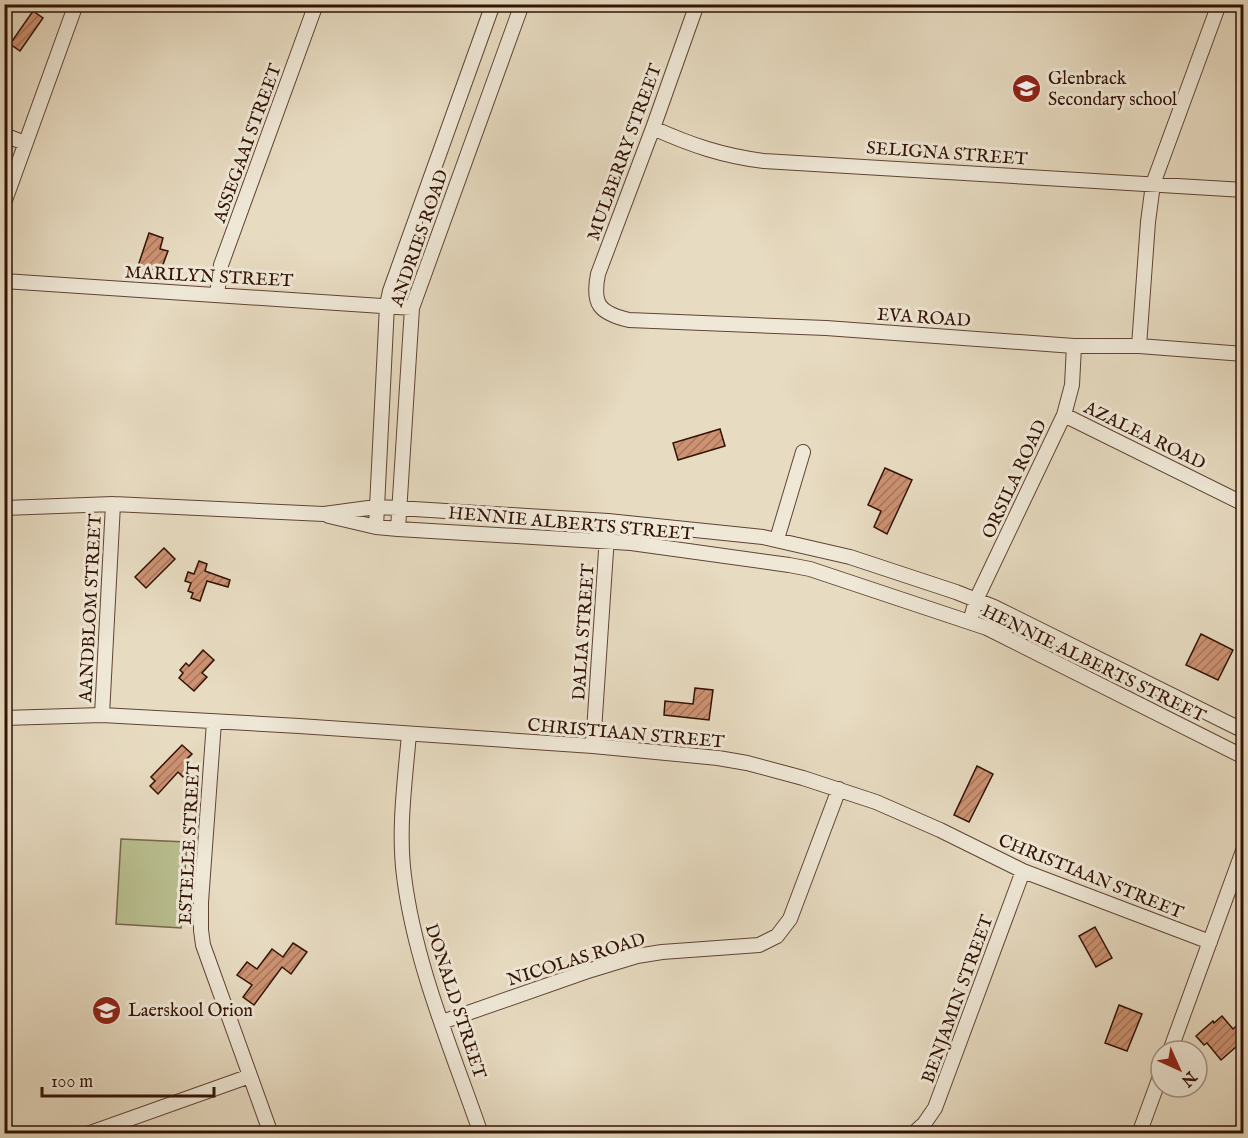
<svg xmlns="http://www.w3.org/2000/svg" width="1248" height="1138" viewBox="0 0 1248 1138" font-family="'IM FELL English',serif">
<defs>
<pattern id="building-hatch" width="6" height="6" patternUnits="userSpaceOnUse" patternTransform="scale(1.5)"><rect width="6" height="6" fill="#cc9272"/><path d="M-1 1l2-2M0 6l6-6M5 7l2-2" fill="none" stroke="#a6765c"/></pattern>
</defs>
<rect width="100%" height="100%" fill="#e7dbc1"/>
<filter id="stains"><feTurbulence type="fractalNoise" baseFrequency=".00333" numOctaves="4"/><feColorMatrix values="0 0 0 0 .2 0 0 0 0 .09 0 0 0 0 .02 0 0 0 .5 -.17"/></filter>
<radialGradient id="worn" r=".72"><stop offset=".6" stop-color="#630" stop-opacity="0"/><stop offset="1" stop-color="#630" stop-opacity=".3"/></radialGradient>
<!-- green -->
<path fill="#b9bf90" stroke="#76684a" stroke-width="1.5" d="M121,839l66,3 -6,86 -65,-4z"/>
<!-- building -->
<path fill="url(#building-hatch)" stroke="#331205" stroke-width="1.5" d="M33,11l10,7 -23,33 -10,-7z
M149,233l14,5 -3,11 8,2 -6,16 -8,-2 -4,11 -14,-4z
M720,429l5,17 -47,14 -5,-17z
M885,468l27,12 -25,54 -13,-7 7,-16 -13,-6z
M164,548l11,11 -29,29 -11,-11z
M199,561l8,3 -2,7 25,9 -2,7 -21,-6 -7,20 -9,-3 2,-5 -5,-2 3,-8 -6,-2 3,-9 6,2z
M1201,634l32,16 -15,30 -32,-15z
M203,650l11,10 -12,13 5,4 -13,14 -15,-13 4,-5 -3,-3 6,-7 3,3z
M695,688l18,2 -4,30 -45,-5 1,-14 28,3z
M182,745l10,9 -8,8 8,6 -9,9 -5,-5 -20,22 -8,-8 5,-5 -4,-4z
M977,766l16,8 -24,48 -15,-7z
M1095,927l17,31 -16,9 -17,-31z
M293,943l14,9 -16,22 -9,-7 -28,38 -11,-8 9,-12 -15,-10 10,-13 10,7 15,-20 11,8z
M1119,1005l23,9 -15,37 -22,-8z
M1222,1016l11,13 11,-10v21l-23,20 -14,-17 -3,2 -8,-9 17,-15 1,2z"/>
<g fill="none" stroke-linecap="round" stroke-linejoin="round">
<defs>
<path id="minor" d="M697,4l-44,124 -55,146c-6,30 1,39 31,46l197,8 248,18h65l105,8
M653,128c38,17 70,28 111,33l480,29
M4,135l21,8
M4,203l72,-199
M4,281l408,27
M217,294l4,-29 95,-261
M1139,346l9,-124 5,-38 66,-180
M1064,415l180,89
M4,508l109,-4 211,10 52,-7 22,1 210,13 155,16 87,20 106,35 38,15 250,124
M329,516l47,11 22,2 233,14 158,22 21,4 177,59 257,129
M376,527l11,-222 3,-14 103,-287
M398,529l14,-221 110,-304
M777,539l26,-87
M970,622l6,-22 88,-185 8,-30 2,-39
M102,715l11,-211
M4,718l98,-3 197,11 294,20 125,12 29,5 56,15 73,24 64,28 83,41 187,71
M214,722l-13,180v28l2,15 68,189
M409,734c-4,47 -11,95 -5,142 11,89 48,174 77,258
M593,746l15,-225
M442,1022l149,-52 46,-14 25,-4 97,-7 18,-9 13,-17 49,-130
M1170,1051l74,-203
M87,1134l163,-58
M913,1134l11,-10 11,-16 88,-237
M1139,1134l22,-60"/>
</defs>
<!-- minor casing -->
<use href="#minor" stroke="#604434" stroke-width="16"/>
<!-- minor -->
<use href="#minor" stroke="#efe8d7" stroke-width="14"/>
</g>
<!-- icons -->
<defs>
<symbol id="school-disc" viewBox="-11 -11 22 22"><circle r="9.5" fill="#8f2418" stroke="#efe8d7"/><path d="M0-5L7-2L0 1L-7-2ZM-4 1L0 2.5L4 1V4Q0 6-4 4Z" fill="#fff"/></symbol>
</defs>
<g fill-rule="evenodd">
<use href="#school-disc" x="1010" y="72" width="33" height="33"/>
<use href="#school-disc" x="90" y="994" width="33" height="33"/>
</g>
<g text-anchor="middle" stroke-width="6" stroke-linejoin="round" paint-order="stroke">
<!-- poi labels -->
<g font-size="18" fill="#331205" stroke="#efe8d7" text-anchor="start">
<text x="1048" y="84">Glenbrack<tspan x="1048" dy="21">Secondary school</tspan></text>
<text x="128" y="1016">Laerskool Orion</text>
</g>
<!-- street labels -->
<g font-size="18" fill="#331205" stroke="#efe8d7">
<text transform="translate(247 143) rotate(-70)" y="6">ASSEGAAI STREET</text>
<text transform="translate(624 152) rotate(-70)" y="6">MULBERRY STREET</text>
<text transform="translate(947 153) rotate(4)" y="6">SELIGNA STREET</text>
<text transform="translate(419 238) rotate(-71)" y="6">ANDRIES ROAD</text>
<text transform="translate(209 276) rotate(3)" y="6">MARILYN STREET</text>
<text transform="translate(924 317) rotate(4)" y="6">EVA ROAD</text>
<text transform="translate(1145 435) rotate(26)" y="6">AZALEA ROAD</text>
<text transform="translate(1014 479) rotate(-65)" y="6">ORSILA ROAD</text>
<text transform="translate(571 523) rotate(5)" y="6">HENNIE ALBERTS STREET</text>
<text transform="translate(90 608) rotate(-87)" y="6">AANDBLOM STREET</text>
<text transform="translate(583 632) rotate(-86)" y="6">DALIA STREET</text>
<text transform="translate(1094 663) rotate(26)" y="6">HENNIE ALBERTS STREET</text>
<text transform="translate(626 733) rotate(5)" y="6">CHRISTIAAN STREET</text>
<text transform="translate(189 843) rotate(-87)" y="6">ESTELLE STREET</text>
<text transform="translate(1091 876) rotate(22)" y="6">CHRISTIAAN STREET</text>
<text transform="translate(576 959) rotate(-17)" y="6">NICOLAS ROAD</text>
<text transform="translate(957 999) rotate(-70)" y="6">BENJAMIN STREET</text>
<text transform="translate(456 1001) rotate(72)" y="6">DONALD STREET</text>
</g>
</g>
<!-- margin -->
<rect width="1248" height="1138" fill="none" stroke="#e7dbc1" stroke-width="24"/>
<rect x="6" y="6" width="1236" height="1126" fill="none" stroke="#331205" stroke-width="3"/>
<rect x="12" y="12" width="1224" height="1114" fill="none" stroke="#331205" stroke-width="1.5"/>
<!-- north arrow -->
<g transform="translate(1179 1069) rotate(135)"><circle r="28" fill="#efe8d7" stroke="#a49283" stroke-width="1.5"/>
<path d="M0-4.5L10 22L0 15L-10 22Z" fill="#8f2418"/>
<text y="-9" font-size="16" font-weight="bold" text-anchor="middle" fill="#331205">N</text>
</g>
<!-- scale -->
<path d="M42 1087v9h172v-9" fill="none" stroke="#331205" stroke-width="3"/>
<text x="51" y="1087" font-size="18" fill="#331205" stroke="#efe8d7" stroke-width="4.5" paint-order="stroke">100 m</text>
<rect width="100%" height="100%" filter="url(#stains)"/>
<rect width="100%" height="100%" fill="url(#worn)"/>
</svg>
